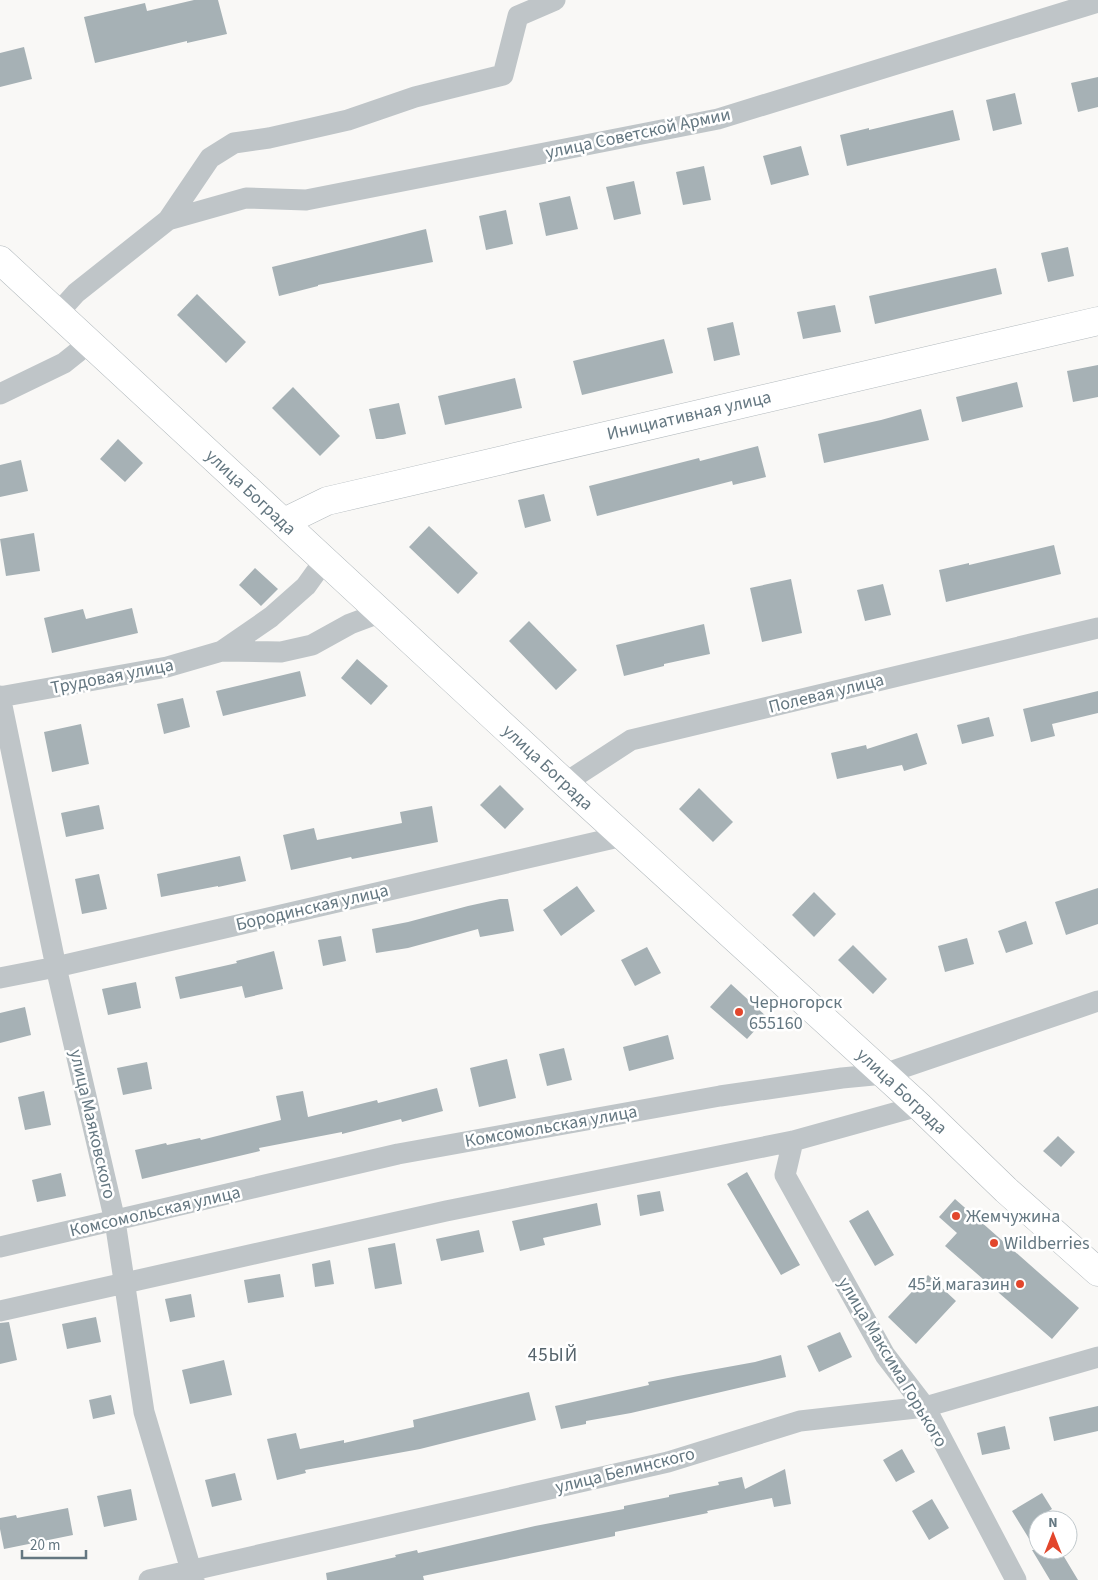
<svg xmlns="http://www.w3.org/2000/svg" width="1098" height="1580" viewBox="0 0 1098 1580" font-family="'Source Sans 3',sans-serif">
<rect width="100%" height="100%" fill="#f9f8f6"/>
<!-- building -->
<path fill="#a6b1b5" d="M194,0h24l9,34 -40,9v-2l-92,22 -11,-46 61,-14 2,8z
M24,47l8,32 -32,8v-34z
M1098,77v30l-20,5 -7,-29z
M1015,93l7,31 -29,7 -7,-31z
M953,110l7,30 -113,26 -7,-31 29,-7v2z
M801,146l8,29 -38,10 -8,-29z
M704,166l7,34 -28,5 -7,-33z
M634,181l7,33 -27,6 -8,-33z
M570,196l8,33 -32,7 -7,-33z
M506,210l7,34 -27,6 -7,-34z
M426,229l7,33 -115,23v1l-39,10 -7,-29z
M1068,247l6,29 -26,6 -7,-29z
M996,268l6,26 -127,30 -6,-28z
M197,294l49,48 -20,21 -49,-48z
M835,305l6,27 -38,7 -6,-27z
M733,322l7,33 -26,6 -7,-33z
M664,339l9,34 -91,22 -9,-34z
M1098,365v32l-25,5 -6,-31z
M515,378l7,30 -77,17 -7,-29z
M1017,382l6,25 -61,15 -6,-25z
M293,387l47,49 -20,20 -48,-48z
M399,403l7,31 -23,5h-7l-7,-30z
M921,409l8,31 -105,23 -6,-29 63,-14z
M118,439l25,24 -18,19 -25,-23z
M758,446l8,31 -33,8 -1,-4 -135,35 -8,-30 110,-28 1,3z
M21,460l7,31 -28,6v-32z
M544,494l7,27 -26,7 -7,-28z
M429,526l49,47 -20,21 -49,-47z
M34,533l6,38 -34,5 -6,-37z
M1054,545l7,29 -115,28 -7,-32 30,-7v2z
M255,568l23,21 -17,17 -22,-21z
M791,579l11,54 -40,9 -12,-54z
M883,584l8,31 -26,6 -8,-31z
M132,608l6,25 -86,20 -8,-35 39,-9 3,10z
M529,621l48,49 -21,20 -47,-49z
M704,624l6,30 -46,10v2l-40,10 -8,-31z
M357,659l31,27 -17,19 -30,-27z
M300,671l6,25 -83,20 -7,-25z
M1098,691v22l-46,11 3,12 -24,6 -8,-33z
M183,698l7,29 -26,7 -7,-30z
M989,717l5,19 -32,8 -5,-19z
M81,724l8,40 -37,8 -8,-40z
M917,733l10,31 -23,7 -2,-6 -65,14 -6,-26 35,-8 1,4z
M500,785l24,24 -19,20 -25,-24z
M699,788l34,34 -20,20 -34,-33z
M99,805l5,24 -38,8 -5,-24z
M432,806l6,36 -86,17 -1,-2 -60,13 -8,-35 31,-7 3,12 85,-17 -2,-11z
M240,856l6,25 -28,6v-1l-57,11 -4,-23z
M99,874l8,35 -25,5 -7,-35z
M577,886l18,25 -34,25 -18,-26z
M1098,888v36l-32,11 -11,-33z
M814,892l22,22 -22,23 -22,-22z
M500,899h8l6,32 -34,6 -2,-8 -70,19 -32,5 -4,-24 36,-7 60,-16z
M1026,921l7,23 -27,9 -8,-22z
M341,936l5,25 -23,5 -5,-26z
M967,938l7,26 -29,8 -7,-26z
M853,945l34,34 -14,15 -35,-34z
M647,947l14,26 -26,13 -14,-26z
M274,951l9,38 -38,9 -3,-12 -62,13 -5,-22 62,-14 -1,-2z
M136,982l5,26 -33,7 -6,-26z
M731,984l36,33 -20,22 -37,-32z
M25,1007l6,28 -31,8v-30z
M668,1035l6,24 -45,12 -6,-24z
M564,1048l8,32 -25,6 -8,-32z
M507,1059l9,39 -37,9 -9,-39z
M147,1062l5,27 -29,6 -6,-27z
M437,1088l6,23 -41,11 -1,-3 -59,15v-2l-83,16 1,3 -118,28 -7,-29 31,-7 1,2 33,-7 1,2 80,-20 -5,-24 27,-5 5,26 69,-17 1,3z
M44,1091l7,34 -26,5 -7,-33z
M1058,1136l17,16 -14,15 -18,-16z
M747,1172l53,93 -19,10 -54,-91z
M61,1173l5,23 -29,6 -5,-22z
M660,1191l4,20 -24,5 -3,-21z
M955,1199l124,109 -27,31 -107,-93 12,-13 -18,-16z
M597,1203l4,22 -58,13 2,7 -25,6 -8,-30z
M868,1210l26,45 -19,11 -26,-45z
M479,1230l5,22 -43,9 -5,-22z
M395,1243l7,41 -27,5 -7,-41z
M330,1260l4,24 -19,3 -3,-23z
M280,1274l4,23 -36,6 -4,-23z
M928,1275l28,26 -40,43 -28,-27z
M191,1294l4,23 -25,5 -5,-23z
M96,1317l5,25 -34,7 -5,-25z
M9,1322l8,38 -17,4v-41z
M840,1332l12,25 -33,15 -12,-26z
M781,1355l5,22 -155,36 -45,8v3l-25,5 -6,-23 94,-21 -1,-3 30,-6 77,-14z
M224,1360l8,35 -42,9 -8,-34z
M529,1392l7,28 -116,29 -115,21 1,3 -29,7 -10,-41 29,-6 4,16 44,-9v3l70,-16 -1,-7z
M111,1395l4,19 -22,5 -4,-19z
M1098,1406v25l-44,10 -5,-24z
M1005,1426l5,23 -28,6 -5,-22z
M902,1449l13,23 -19,10 -13,-22z
M785,1469l6,35 -17,3 -2,-9 -65,13 1,2 -93,19v4l-192,40 1,4h-97l-1,-7 70,-16 -1,-2 22,-5 1,3 117,-27 89,-17v-3l45,-9v-2l50,-10 -1,-3 24,-5 3,12z
M235,1473l7,27 -30,7 -7,-27z
M131,1489l6,31 -33,7 -7,-31z
M1042,1493l10,16 -14,9v32h22l18,30h-28l-18,-30h4l-24,-39z
M932,1499l17,29 -20,12 -17,-29z
M68,1508l5,27 -69,14 -4,-20v-11l16,-3 1,3z"/>
<g fill="none" stroke-linecap="round" stroke-linejoin="round">
<defs>
<path id="secondary" d="M0,260l565,523 354,323 87,84 92,82
M284,522l43,-21 771,-180"/>
</defs>
<!-- secondary casing -->
<use href="#secondary" stroke="#b2b9bd" stroke-width="29"/>
<!-- street -->
<path stroke="#bfc5c8" stroke-width="21" d="M168,220l42,-62 24,-15 35,-5 79,-18 67,-23 88,-22 15,-59 37,-16
M58,313l18,-20 92,-73 78,-22 60,2 412,-81 380,-117
M0,394l64,-31 25,-20
M222,651l59,1 31,-7 38,-21 32,-12
M0,696l56,271 59,254 29,191 50,168
M0,697l167,-30 55,-16 49,-34 35,-31 18,-25
M565,783l66,-43 467,-112
M0,978l56,-11 567,-131
M793,1141l-8,34 100,180 40,52 91,173
M0,1247l398,-93 322,-58 122,-18 42,-4 214,-73
M0,1311l446,-100 347,-70 126,-35
M149,1580l519,-118 132,-41 125,-14 173,-50"/>
<!-- secondary -->
<use href="#secondary" stroke="#fff" stroke-width="28"/>
</g>
<!-- markers -->
<g fill="#e2462c" stroke="#fff" stroke-width="2">
<circle cx="739" cy="1012" r="5"/>
<circle cx="956" cy="1216" r="5"/>
<circle cx="994" cy="1243" r="5"/>
<circle cx="1020" cy="1284" r="5"/>
</g>
<g text-anchor="middle" stroke-width="5" stroke-linejoin="round" paint-order="stroke">
<!-- street labels -->
<g font-size="18" fill="#647781" stroke="#fff">
<text transform="translate(638 133) rotate(-12)" y="6">улица Советской Армии</text>
<text transform="translate(689 415) rotate(-13)" y="6">Инициативная улица</text>
<text transform="translate(251 492) rotate(43)" y="6">улица Бограда</text>
<text transform="translate(112 676) rotate(-11)" y="6">Трудовая улица</text>
<text transform="translate(826 693) rotate(-14)" y="6">Полевая улица</text>
<text transform="translate(548 767) rotate(43)" y="6">улица Бограда</text>
<text transform="translate(312 907) rotate(-13)" y="6">Бородинская улица</text>
<text transform="translate(902 1091) rotate(43)" y="6">улица Бограда</text>
<text transform="translate(93 1124) rotate(77)" y="6">улица Маяковского</text>
<text transform="translate(551 1126) rotate(-10)" y="6">Комсомольская улица</text>
<text transform="translate(155 1211) rotate(-13)" y="6">Комсомольская улица</text>
<text transform="translate(893 1362) rotate(59)" y="6">улица Максима Горького</text>
<text transform="translate(625 1470) rotate(-14)" y="6">улица Белинского</text>
</g>
<!-- poi labels -->
<g font-size="18" fill="#647781" stroke="#fff" text-anchor="start">
<text x="749" y="1008">Черногорск<tspan x="749" dy="21">655160</tspan></text>
<text x="966" y="1222">Жемчужина</text>
<text x="1004" y="1249">Wildberries</text>
<text x="1010" y="1290" text-anchor="end">45-й магазин</text>
</g>
<!-- neighbourhood labels -->
<g font-size="19" letter-spacing="1" fill="#56646c" stroke="#fff">
<text x="553" y="1361">45ЫЙ</text>
</g>
</g>
<!-- north arrow -->
<g transform="translate(1053 1535)"><circle r="24" fill="#ffffff" stroke="#c1c9cd"/>
<path d="M0-4L9 19L0 12L-9 19Z" fill="#e2462c"/>
<text y="-8" font-size="14" font-weight="bold" text-anchor="middle" fill="#647781">N</text>
</g>
<!-- scale -->
<path d="M22 1550v8h64v-8" fill="none" stroke="#647781" stroke-width="2.5"/>
<text x="30" y="1550" font-size="15" fill="#647781" stroke="#ffffff" stroke-width="4" paint-order="stroke">20 m</text>
</svg>
